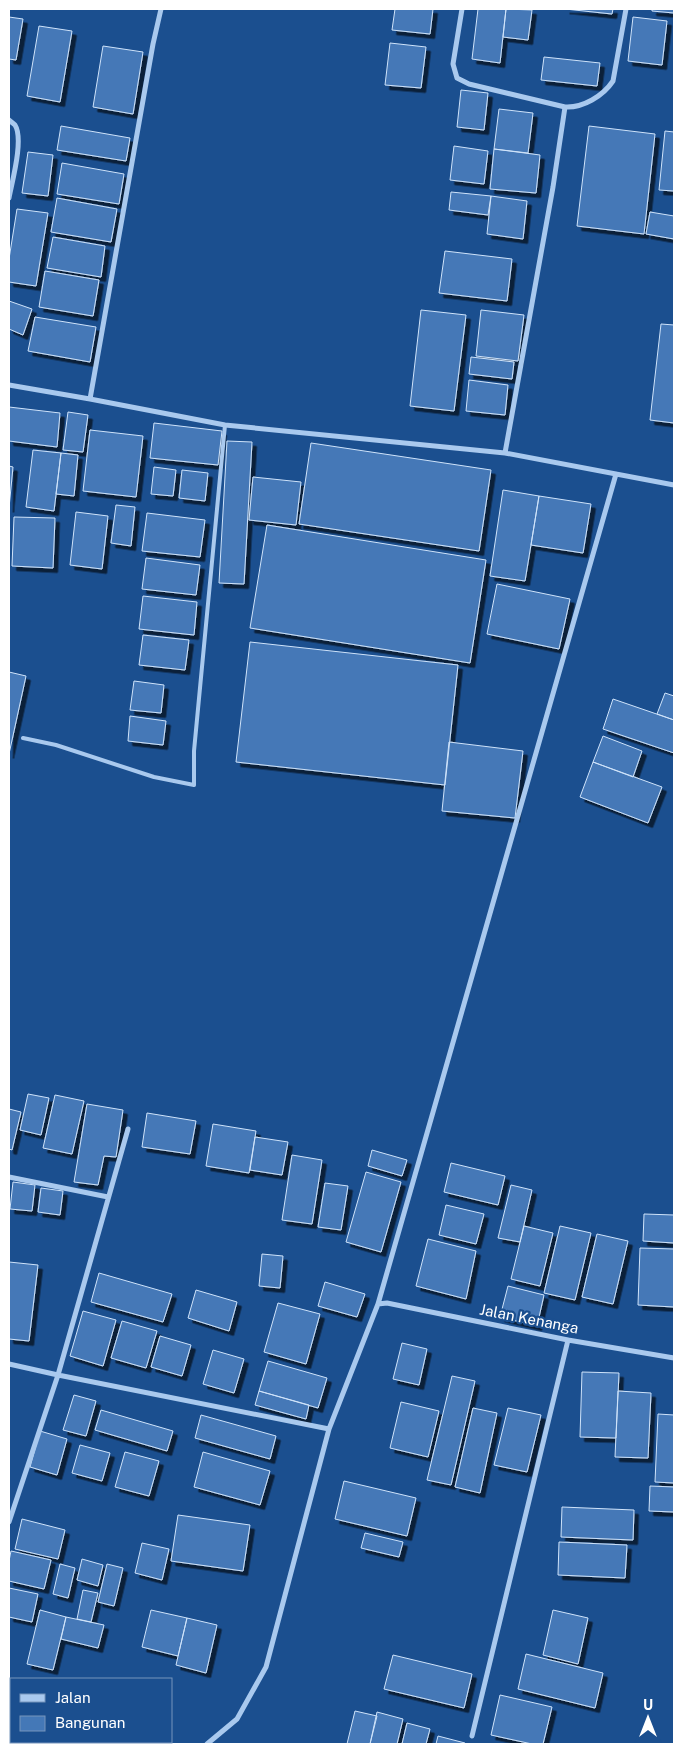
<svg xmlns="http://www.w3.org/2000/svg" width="683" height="1753" viewBox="0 0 683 1753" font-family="'Public Sans',sans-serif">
<defs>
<filter id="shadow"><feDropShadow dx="4.5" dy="4.5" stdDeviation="0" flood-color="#0009"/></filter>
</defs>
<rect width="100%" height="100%" fill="#1b4f8f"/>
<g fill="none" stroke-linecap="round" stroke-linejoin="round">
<!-- stream -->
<path stroke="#9cc4f0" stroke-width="11" d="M9,1736h2
M35,1742l11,2"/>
</g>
<!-- building -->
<path fill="#4478b7" stroke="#cfe3fa" filter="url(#shadow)" d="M395,9h38l-3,25 -38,-4z
M478,9h28l-6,54 -28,-4z
M506,9l26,1 -4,30 -25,-3z
M565,9h48l-1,5z
M652,9h22v4l-22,-2z
M9,17l14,2 -7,41 -7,-1z
M633,17l34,4 -5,44 -34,-4z
M39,26l33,5 -12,71 -33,-6z
M390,43l36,4 -5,41 -36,-3z
M103,46l40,6 -10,62 -40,-7z
M544,57l56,6 -3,23 -56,-6z
M461,90l27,3 -4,37 -27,-3z
M499,109l34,4 -5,40 -34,-4z
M61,126l69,12 -4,23 -69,-11z
M589,126l66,8 -11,100 -67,-8z
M665,131l9,1v59l-15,-1z
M454,146l34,5 -4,33 -34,-4z
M494,149l46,6 -4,38 -46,-4z
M28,152l25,3 -5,41 -26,-3z
M62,163l62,11 -5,30 -62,-10z
M451,192l40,4 -3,19 -39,-5z
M491,196l36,5 -4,38 -36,-5z
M57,198l60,11 -6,33 -60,-10z
M17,209l31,4 -12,73 -27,-4v-23z
M650,212l24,4v23l-28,-5z
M53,237l52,9 -4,31 -54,-9z
M445,251l67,8 -5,42 -68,-8z
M45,271l54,9 -6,36 -54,-9z
M9,301l23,8 -9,26 -14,-6z
M421,310l45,5 -12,96 -44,-5z
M481,310l43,5 -6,46 -42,-5z
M35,317l61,10 -6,35 -62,-11z
M661,324l13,1v98l-24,-3z
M471,357l43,5 -2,17 -43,-5z
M469,380l39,5 -3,30 -39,-4z
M9,407l51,6 -3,34 -48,-6z
M68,412l20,3 -5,37 -20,-2z
M154,423l68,8 -4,34 -68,-7z
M90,430l53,6 -7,61 -53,-6z
M227,441l25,1 -8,142 -25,-1z
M311,443l180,27 -12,81 -180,-27z
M33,450l28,3 -7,58 -28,-4z
M61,453l17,2 -4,41 -18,-2z
M9,466l4,1 -4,41z
M154,467l22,3 -3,26 -22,-2z
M182,470l26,3 -3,28 -26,-3z
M253,477l48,5 -5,43 -47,-5z
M503,490l36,6 -14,85 -35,-5z
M539,496l52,8 -8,49 -52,-8z
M116,505l19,2 -4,39 -20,-3z
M76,512l32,4 -6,53 -32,-4z
M147,513l58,7 -5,37 -58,-6z
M14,517l41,1 -2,50 -41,-2z
M267,525l219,35 -16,103 -220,-35z
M146,558l54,7 -4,30 -54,-6z
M497,584l73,15 -11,50 -72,-15z
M143,596l54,6 -3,33 -55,-6z
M143,635l46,5 -4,30 -46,-5z
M250,642l208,23 -13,120 -209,-23z
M9,672l17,4 -17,78z
M134,681l30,4 -3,28 -31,-3z
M665,693l9,3v24l-17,-6z
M613,699l61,21v33l-71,-24z
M130,716l36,5 -3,24 -35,-4z
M603,736l39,15 -9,26 -40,-15z
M449,742l74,9 -8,67 -73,-7z
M593,762l69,25 -14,36 -68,-26z
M28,1094l21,4 -8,37 -21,-5z
M55,1095l29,6 -12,53 -29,-6z
M87,1104l36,6 -7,47 -12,-1 -6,29 -24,-3z
M9,1109l12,3 -9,38 -3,-1z
M147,1113l49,8 -6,33 -48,-7z
M213,1124l43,7 -7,42 -43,-7z
M255,1137l33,5 -6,33 -32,-5z
M372,1150l35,10 -5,16 -34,-10z
M292,1155l30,5 -10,64 -30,-4z
M451,1163l54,13 -7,29 -54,-13z
M366,1172l35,10 -20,70 -35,-10z
M13,1182l22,3 -3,26 -22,-2z
M325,1183l23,3 -7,44 -23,-3z
M511,1185l21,5 -12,52 -22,-4z
M41,1188l22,3 -3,24 -22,-3z
M446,1205l38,9 -8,30 -37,-9z
M644,1214l30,1v28l-31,-2z
M524,1226l29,7 -13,53 -29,-7z
M560,1226l31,7 -16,67 -31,-7z
M597,1234l31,7 -15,63 -31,-7z
M428,1239l48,12 -10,48 -50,-13z
M640,1248l34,1v58l-36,-2z
M262,1254l21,2 -3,32 -21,-2z
M9,1262l29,3 -9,76 -20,-2z
M99,1273l73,21 -9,28 -72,-20z
M325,1282l40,12 -8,23 -39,-11z
M508,1286l36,9 -7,31 -37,-9z
M196,1290l41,12 -8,29 -41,-13z
M278,1303l42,11 -14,50 -42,-12z
M83,1311l33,9 -13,46 -33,-10z
M122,1321l35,10 -11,37 -35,-10z
M160,1336l31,9 -9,31 -31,-9z
M402,1343l25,6 -8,36 -26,-6z
M213,1350l31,9 -10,34 -31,-9z
M268,1361l59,17 -9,30 -59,-17z
M582,1372l37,1 -3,65 -36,-1z
M452,1376l23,5 -24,104 -24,-5z
M259,1391l50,14 -3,14 -51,-14z
M618,1391l33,2 -3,65 -33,-1z
M74,1395l22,6 -10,35 -23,-6z
M401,1402l38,9 -11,46 -38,-9z
M473,1408l24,5 -17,80 -25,-6z
M508,1408l33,7 -14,57 -33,-7z
M101,1410l72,21 -6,20 -72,-21z
M658,1414l16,1v68l-19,-1z
M201,1415l75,21 -6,23 -75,-21z
M40,1431l27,8 -10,36 -27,-8z
M80,1445l30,8 -8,28 -30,-8z
M125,1452l34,9 -10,35 -34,-9z
M203,1452l67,19 -10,34 -66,-18z
M344,1481l72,17 -9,38 -72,-17z
M650,1486l24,1v25l-25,-1z
M562,1507l72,3 -1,30 -72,-3z
M178,1515l72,10 -7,46 -72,-10z
M22,1519l43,11 -7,29 -43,-10z
M365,1533l38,9 -4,15 -38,-9z
M559,1542l68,3 -2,33 -67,-3z
M142,1543l27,6 -7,31 -27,-7z
M11,1551l40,9 -7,29 -35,-8v-20z
M82,1559l21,6 -5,21 -21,-6z
M60,1564l15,4 -7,30 -15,-4z
M107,1564l16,4 -9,38 -16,-4z
M9,1588l29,6 -6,28 -23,-5z
M83,1590l15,3 -7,29 -14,-3z
M40,1610l26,7 -13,53 -26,-6z
M151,1610l36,8 -9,38 -36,-9z
M553,1610l35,8 -10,46 -35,-9z
M66,1617l38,8 -6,23 -37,-9z
M187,1618l30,7 -11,48 -30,-8z
M526,1654l77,19 -8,35 -77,-19z
M393,1655l79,19 -8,34 -80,-19z
M500,1695l52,12 -9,37h-11l-41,-9z
M355,1711l22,5 -7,28h-23z
M377,1712l26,7 -6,25h-27z
M407,1723l23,6 -4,15h-24z
M438,1736l27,7v1h-29z"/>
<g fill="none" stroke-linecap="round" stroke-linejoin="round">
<!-- lane -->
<path stroke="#a9c9ee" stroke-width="4" d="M23,738l33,7 98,32 40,8v-34l31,-326"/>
<!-- street -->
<path stroke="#a9c9ee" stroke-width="5" d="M462,9l-9,55 4,14 12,6 96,23 -12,80 -48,266
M565,107c18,1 38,-11 48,-26l13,-72
M9,120c1,1 5,4 6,5 9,14 -3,57 -6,73
M9,385l81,14 135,26 280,28 169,32
M90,399l63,-355 8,-35
M9,1177l99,20
M378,1304l9,-1 181,37 106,18
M9,1364l49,11 271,54
M9,1522l49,-147 70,-246
M9,1715l2,1
M472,1736l96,-396
M108,1742l20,2
M207,1744l30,-25 29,-52 63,-238 49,-125 238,-830"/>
</g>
<g text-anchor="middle" stroke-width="4.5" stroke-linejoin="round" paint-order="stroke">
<!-- street labels -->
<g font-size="15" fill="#fff" stroke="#1b4f8f">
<text transform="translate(529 1319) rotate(11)" y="5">Jalan Kenanga</text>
</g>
</g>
<!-- border -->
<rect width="683" height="1753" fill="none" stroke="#ffffff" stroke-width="20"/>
<!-- legend -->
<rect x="10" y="1678" width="162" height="65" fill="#1b4f8f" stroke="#7695bc"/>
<rect x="20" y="1694" width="25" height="8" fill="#a9c9ee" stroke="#7695bc"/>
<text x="55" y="1703" font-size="15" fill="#ffffff">Jalan</text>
<rect x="20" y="1716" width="25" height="15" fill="#4478b7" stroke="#7695bc"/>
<text x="55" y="1728" font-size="15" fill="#ffffff">Bangunan</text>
<!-- north arrow -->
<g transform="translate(648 1718)" stroke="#1b4f8f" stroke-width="4" paint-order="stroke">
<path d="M0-4L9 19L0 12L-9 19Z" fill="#ffffff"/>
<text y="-8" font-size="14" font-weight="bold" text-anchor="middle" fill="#ffffff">U</text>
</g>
</svg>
